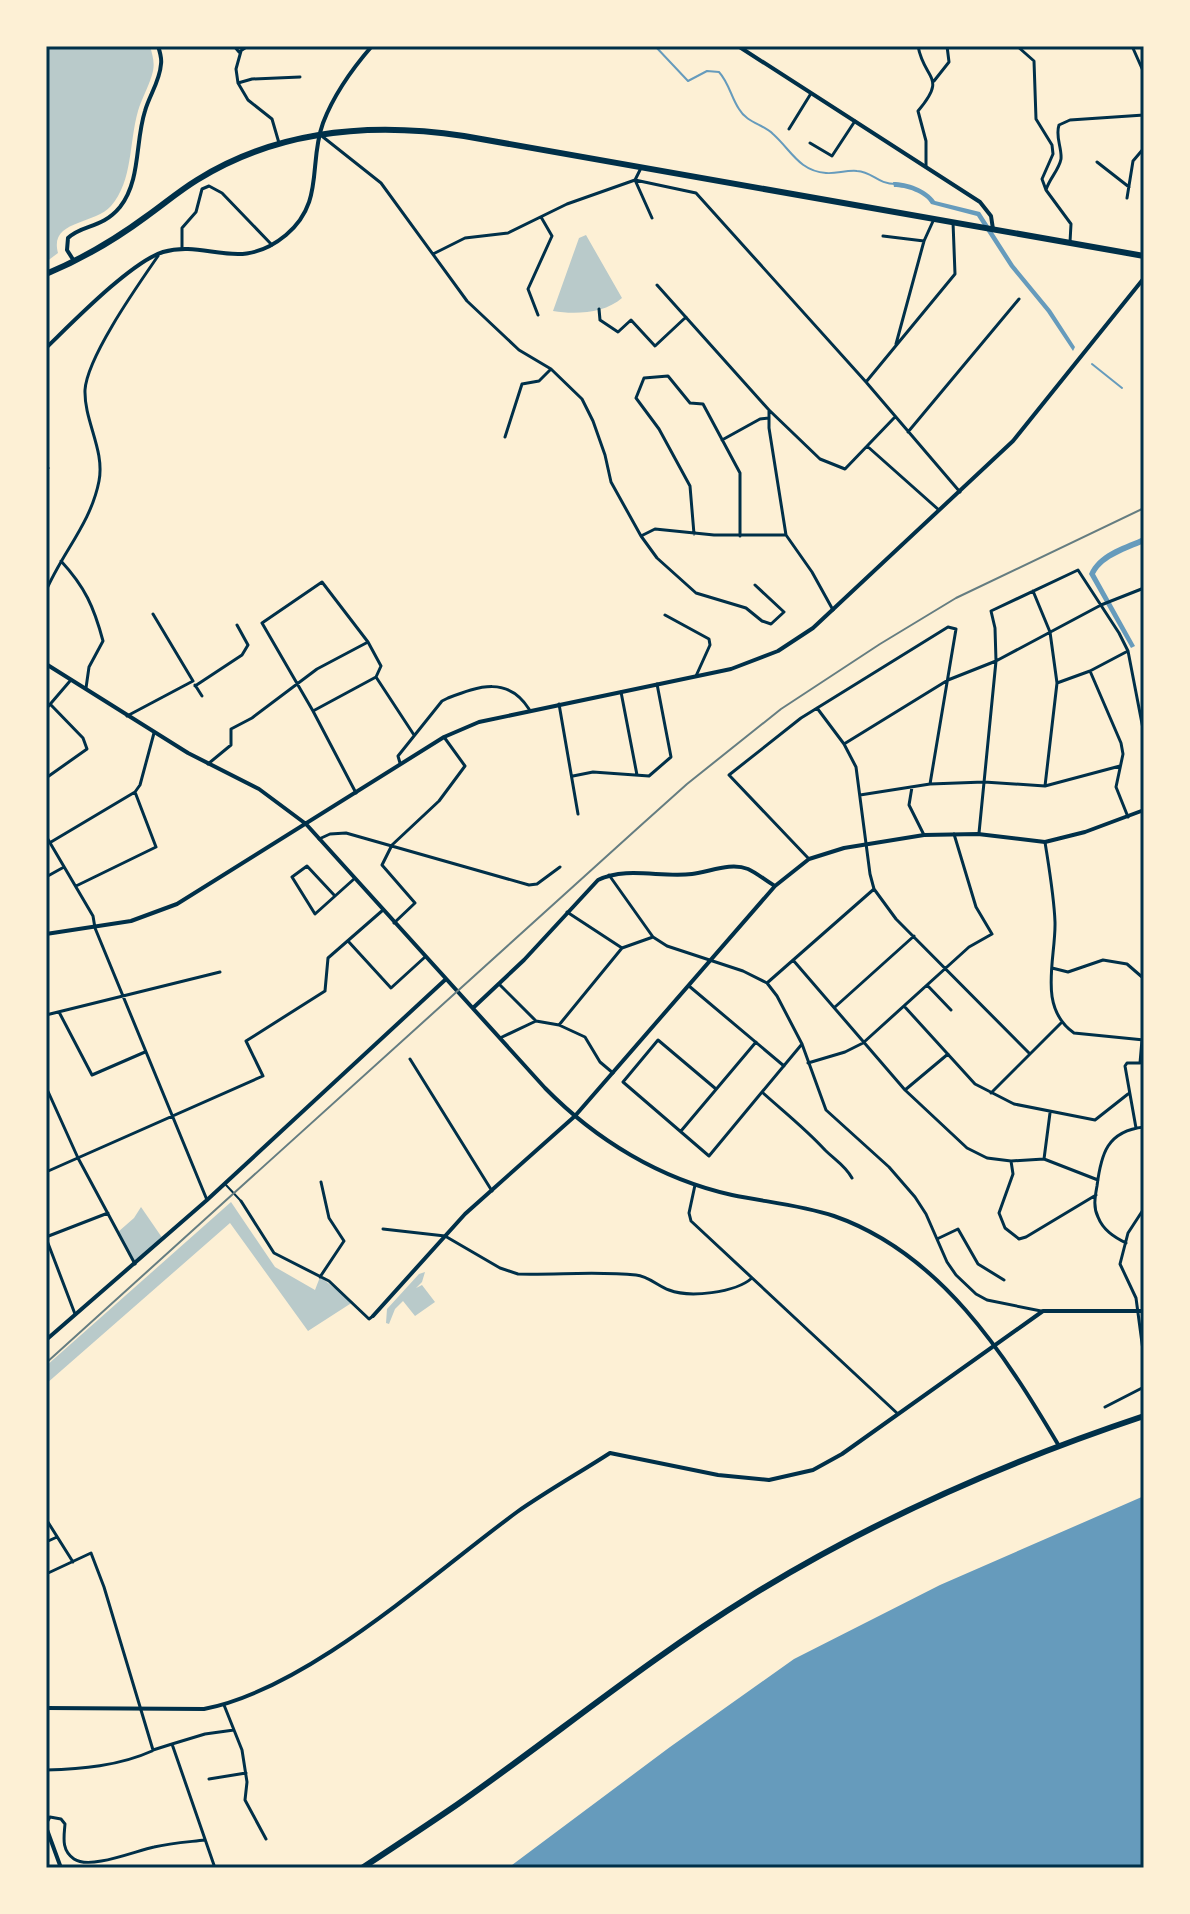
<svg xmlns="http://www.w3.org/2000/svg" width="1190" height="1914" viewBox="0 0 1190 1914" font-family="Manrope,sans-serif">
<rect width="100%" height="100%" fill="#fdf0d5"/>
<!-- green -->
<path fill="#b9caca" d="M46,46h104c2,8 5,16 3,25 -3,13 -11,27 -15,40 -9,31 -5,70 -27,95 -17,19 -62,14 -53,47l-12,9z
M586,235l36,63c-17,15 -46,17 -69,13l26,-73z
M231,1202l44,65 40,23 5,-13 33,25 -45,29 -78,-108 -184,161v-18z
M141,1207l22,32 -28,25 -17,-32 16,-14z
M425,1272l-3,10 -6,6 6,-3 13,17 -20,14 -12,-15 -8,8 -6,15 -3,-1 1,-14 32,-35z"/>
<!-- water -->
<path fill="#669bbc" d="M893,182c14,0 34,7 42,19l45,11 34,53 37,45 24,37 -2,4 -26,-39 -37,-45 -33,-51 -46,-12c-6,-11 -25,-17 -37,-17z
M1144,506v37c-17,8 -40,14 -49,31l40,72 -4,2 -42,-74c9,-21 32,-27 52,-36z
M1144,1496v372h-636l162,-121 124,-88 146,-74z"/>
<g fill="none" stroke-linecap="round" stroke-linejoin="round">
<!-- stream -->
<path stroke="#669bbc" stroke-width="2" d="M655,46l33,35 19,-10 12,1c10,11 12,25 20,37 8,14 24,15 34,25 18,16 26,37 53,39 10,1 20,-3 31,-2 16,1 20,13 39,13
M1092,364l30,24"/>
<!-- service -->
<path stroke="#003049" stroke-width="2" d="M226,1185l14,15"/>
<!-- minor -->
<path stroke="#003049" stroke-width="3" d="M234,46l5,6 9,-6
M918,46c6,34 30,30 0,65l8,30v26
M1017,46l17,15 2,58 16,26 1,9 -11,25 4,11
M1132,46l12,27
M241,51l-5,18 2,14 10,17 24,19 7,24
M934,81l15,-19 -2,-16
M238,83l14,-4 48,-2
M789,129l21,-34
M323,137l58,46 86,118 52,49 32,19 31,30 11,22 12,34 6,27 30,54 16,22 39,35 50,15 16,13 9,3 13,-12 -29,-27
M810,143l22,13 23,-35
M1097,162l32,25
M1127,198l6,-37 11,-13
M652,218l-17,-38 61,13 170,189 94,110
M883,236l41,5 -28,103
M924,241l10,-22
M1070,242l1,-18 -25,-34c3,-11 13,-20 15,-31 1,-12 -6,-22 -2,-34l11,-5 74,-5
M182,248v-20l14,-16 6,-23 7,-3 13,7 50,52
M433,254l32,-16 43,-5 59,-29 68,-24 5,-10
M657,285l112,125v18l17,107 26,37 21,38
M599,309l1,11 18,12 13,-12 24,26 31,-29
M538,315l-10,-26 24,-53 -11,-19
M866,382l89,-108 -2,-52
M769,410l51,49 25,10 49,-51
M908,432l111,-133
M505,437l17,-53 17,-3 11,-11
M722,440l38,-21 9,-1
M867,446l72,64
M46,469l2,-1
M694,534l-4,-48 -31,-57 -23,-31 8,-20 24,-2 22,27 13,1 37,69v63
M641,536l14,-7 59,6h72
M61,561c24,26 33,46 42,80l-14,26 -3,21
M46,591c16,-38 45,-68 53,-110 6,-31 -15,-60 -14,-91 2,-33 53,-105 73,-134
M1033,591l17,41 7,51 -12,103
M665,615l44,24 1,6 -14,31
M1090,671l31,72 2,11 -7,33 12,30
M1057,683l33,-12 36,-19
M195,685l7,11
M195,686l47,-31 6,-10 -11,-20
M621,692l16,83
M559,704l19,110
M817,708l27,36 12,23 14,107 4,15 22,30 134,135
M46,709l24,-28
M313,711l63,-34
M127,716l66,-35 -40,-67
M844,744l104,-64 48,-19 105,-56 43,-17
M400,763l-2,-7 44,-55 6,-3c31,-12 60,-22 81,11
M208,764l23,-19v-16l21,-11 65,-49 51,-27
M573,776l20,-4 56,4 22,-19 -14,-73
M46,778l41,-29 -4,-11 -32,-33
M912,787l-3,18 15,30
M356,793l-43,-82 -51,-88 60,-41 46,60 13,24 -5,11 38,58
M860,795l70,-11 54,-2 61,4 75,-20
M979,833l17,-172 -1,-33 -4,-17 87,-41 41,63 9,18 16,83
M46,836l47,80 2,12 112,272
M319,839l11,-5 16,-1 183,52 8,-1 23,-17
M51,842l84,-50 5,-7 14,-52
M1045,842c4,26 9,54 10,80 1,37 -18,85 19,111l70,7
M809,859l-80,-84 72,-57 147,-91 8,2 -26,155
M609,875l44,62 14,9 76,25 24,12 10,13 25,48 24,66 63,57 26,30 11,17 21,48 9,13 20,19 11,6 54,11
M46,877l18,-10
M76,886l80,-39 -21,-55
M335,896l-28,-30 -15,11 23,37 39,-35
M567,912l55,36 31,-11
M394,923l21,-20 -33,-38 10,-20 47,-44 26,-35 -21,-29
M348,941l43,47 34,-31
M793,960l112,130 62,58 20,10 24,3 33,-2 54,21
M1052,968l16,4 35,-12 24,4 15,13
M767,983l107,-94
M499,984l37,37
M927,985l24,25
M689,986l95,80
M904,1006l71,78 39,20 81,16 33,-26
M835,1007l79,-71
M59,1012l33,63 53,-23
M46,1015l174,-43
M559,1025l63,-77
M500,1038l36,-17 23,4 26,12 15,25 13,11
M802,1044l-40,48c21,19 44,37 63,58 10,10 20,15 27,28
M410,1059l82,132
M808,1063l37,-11 18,-9 106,-96 23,-13 -16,-27 -22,-73
M46,1087l32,71 57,106
M716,1089l-58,-49 -35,42 86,74 53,-64
M905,1090l43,-36
M991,1093l71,-71
M1136,1128l-11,-62 2,-3h13l2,-23
M681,1131l75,-89
M1044,1159l6,-46
M1011,1161l2,13 -14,39 6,15 14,11 7,-2 70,-42
M46,1172l217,-96 -17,-35 79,-50 3,-33 55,-48
M1144,1174l-1,36 -15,23 -8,31 16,34 8,60
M695,1185l-6,28 2,8 207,193
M241,1201l33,52 55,28 40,38 4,-3
M383,1229l62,7 55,32 18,6c39,1 79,-3 118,1 12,1 22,11 33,15 20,8 66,3 83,-12
M46,1237l62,-24
M46,1238l29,76
M937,1239l21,-10 20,35 26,16
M1126,1243c-12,-6 -23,-13 -28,-26 -5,-10 -3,-20 -1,-31 4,-32 10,-55 47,-59
M320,1277l24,-36 -15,-23 -8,-36
M1105,1407l39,-20
M46,1519l27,43
M46,1542l11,-5
M46,1574l45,-21 13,34 49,163 19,-6 43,124
M224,1705l18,45 5,32 -2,18 21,39
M172,1744l33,-10 29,-4
M46,1770c35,-1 73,-4 106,-19
M209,1779l37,-6
M46,1824l4,-7 11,2 4,5c-1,13 -4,26 9,35 16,11 61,-8 80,-12 17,-4 34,-5 51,-7"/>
<!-- tertiary -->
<path stroke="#003049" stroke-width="4" d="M738,46l242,156 11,14 2,13
M74,261l-7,-11 1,-12c14,-14 34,-9 52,-31 21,-27 15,-65 25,-96 4,-15 15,-30 16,-47 1,-6 -1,-12 -3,-18
M46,348c26,-25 85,-86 117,-96 44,-13 76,22 123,-17 39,-33 22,-71 37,-112 11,-29 29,-54 49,-77
M46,664l142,89 71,36 47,35 239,264c51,52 115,91 187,107 34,7 69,10 102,21 106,37 170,137 225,230
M46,934l85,-13 46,-17 267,-167 35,-15 252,-53 47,-18 35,-23 200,-187 131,-163
M473,1008l51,-48 74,-80c29,-14 63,-2 94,-6 18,-2 38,-12 56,-5 9,4 18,12 27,17
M373,1316l92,-102 110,-98 200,-230 34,-27 35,-11 80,-13 54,-1 67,8 40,-10 59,-22
M46,1340l161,-140 239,-221
M46,1708l158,1c104,-20 227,-134 313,-197 30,-21 62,-39 93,-59l108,22 51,5 44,-10 29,-16 201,-143h101
M46,1827l15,41"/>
<!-- trunk -->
<path stroke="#003049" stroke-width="6" d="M46,274c36,-15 70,-35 101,-58 17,-12 32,-25 50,-36 82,-51 174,-58 267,-44l680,120
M362,1868c32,-21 64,-42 96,-64 97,-68 189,-144 291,-207 124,-77 257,-135 395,-181"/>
<!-- rail -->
<path stroke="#657d81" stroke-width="2" d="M46,1363l593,-536 48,-43 94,-75 99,-65 76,-46 188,-90"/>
</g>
<!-- border -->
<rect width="1190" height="1914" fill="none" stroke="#fdf0d5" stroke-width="96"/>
<rect x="48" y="48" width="1094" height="1818" fill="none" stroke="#003049" stroke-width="3"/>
</svg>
